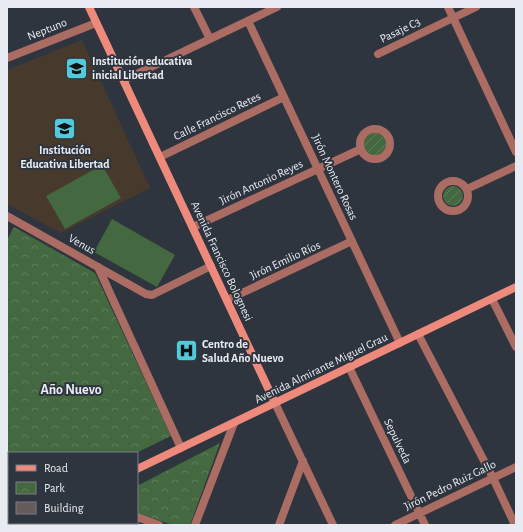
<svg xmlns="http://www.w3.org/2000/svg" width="523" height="532" viewBox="0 0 523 532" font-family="'Alegreya Sans',sans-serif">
<defs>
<pattern id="park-crowns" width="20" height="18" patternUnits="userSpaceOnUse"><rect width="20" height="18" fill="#44683f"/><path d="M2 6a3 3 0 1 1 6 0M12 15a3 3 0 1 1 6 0" fill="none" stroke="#5f7e5b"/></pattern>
<pattern id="garden-furrows" width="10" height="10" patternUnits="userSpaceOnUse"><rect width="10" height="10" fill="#44683f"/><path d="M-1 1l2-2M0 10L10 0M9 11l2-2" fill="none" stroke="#5f7e5b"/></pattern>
</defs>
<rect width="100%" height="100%" fill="#2e353e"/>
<!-- education -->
<path fill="#48392d" d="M82,40l68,148 -89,45 -54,-29v-134z"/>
<!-- grass -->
<path fill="#44683f" d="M102,165l19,33 -56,31 -19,-33z
M112,219l63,36 -18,32 -63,-35z"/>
<!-- park -->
<path fill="url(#park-crowns)" d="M14,227l81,46 76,163 -35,17h-127l-1,61 -1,-3v-271z
M220,443l-30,82h-17l-36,-12v-27z"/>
<!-- garden -->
<path fill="url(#garden-furrows)" d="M364 144a11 11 0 1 1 22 0a11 11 0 1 1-22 0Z
M443 196a10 10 0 1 1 20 0a10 10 0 1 1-20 0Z"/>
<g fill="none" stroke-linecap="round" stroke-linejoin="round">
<!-- street -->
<path stroke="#ab6c63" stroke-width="8" d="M194,7l16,32
M448,7l68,145
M248,21l152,322
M378,54l98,-47
M7,58l89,-35
M124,80l153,-73
M360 144a15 15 0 1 1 30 0a15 15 0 1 1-30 0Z
M160,157l124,-60
M438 196a15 15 0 1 1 30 0a15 15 0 1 1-30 0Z
M467,189l49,-23
M7,216l139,78 6,1 59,-29
M193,227l168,-78
M98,267l83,181
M492,299l24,48
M227,300l125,-59
M418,334l75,144 22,47
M349,367l76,158
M275,403l58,122
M137,517l22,8
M195,525l39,-102
M279,525l24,-64
M395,525l121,-58"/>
<!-- secondary -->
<path stroke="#ee8a7c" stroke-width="8" d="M89,7l186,396
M137,469l379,-182
M21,525l4,-2"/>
</g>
<!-- shaded-wall -->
<path fill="#493f3e" d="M119,523h4l-1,2h-3z"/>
<!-- building -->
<path fill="#685a58" stroke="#493f3e" d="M92,523h27v2h-28z"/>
<!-- icons -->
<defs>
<symbol id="school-square" viewBox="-11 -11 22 22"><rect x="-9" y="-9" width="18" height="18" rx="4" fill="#53cadc" stroke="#2e353e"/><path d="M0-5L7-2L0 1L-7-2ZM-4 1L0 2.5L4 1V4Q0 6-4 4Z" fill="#111"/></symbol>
<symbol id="hospital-square" viewBox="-11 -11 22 22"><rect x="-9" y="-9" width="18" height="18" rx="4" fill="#53cadc" stroke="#2e353e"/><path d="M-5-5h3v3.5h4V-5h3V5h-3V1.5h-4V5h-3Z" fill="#111"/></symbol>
</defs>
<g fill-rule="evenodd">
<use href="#school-square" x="64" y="56" width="25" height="25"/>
<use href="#school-square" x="52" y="116" width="25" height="25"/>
<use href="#hospital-square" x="174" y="338" width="25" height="25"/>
</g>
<g text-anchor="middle" stroke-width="4" stroke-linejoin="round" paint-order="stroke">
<!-- street labels -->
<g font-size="12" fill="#e8ecf2" stroke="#2e353e">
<text transform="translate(47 29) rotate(-22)" y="4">Neptuno</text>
<text transform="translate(400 30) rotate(-26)" y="4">Pasaje C3</text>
<text transform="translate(217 116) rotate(-26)" y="4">Calle Francisco Retes</text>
<text transform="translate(335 177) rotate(65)" y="4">Jirón Montero Rosas</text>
<text transform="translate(261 182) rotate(-25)" y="4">Jirón Antonio Reyes</text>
<text transform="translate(82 244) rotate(29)" y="4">Venus</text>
<text transform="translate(285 260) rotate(-25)" y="4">Jirón Emilio Ríos</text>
<text transform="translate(222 261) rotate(65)" y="4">Avenida Francisco Bolognesi</text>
<text transform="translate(321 368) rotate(-26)" y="4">Avenida Almirante Miguel Grau</text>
<text transform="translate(398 441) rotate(64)" y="4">Sepulveda</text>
<text transform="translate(450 485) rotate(-26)" y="4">Jirón Pedro Ruiz Gallo</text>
</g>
<!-- poi labels -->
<g font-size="12" font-weight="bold" fill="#e8ecf2" stroke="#2e353e" text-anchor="start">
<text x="92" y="65">Institución educativa<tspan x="92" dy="14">inicial Libertad</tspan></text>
<text x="65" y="154" text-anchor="middle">Institución<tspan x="65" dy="14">Educativa Libertad</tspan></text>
<text x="202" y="348">Centro de<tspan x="202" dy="14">Salud Año Nuevo</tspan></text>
</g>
<!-- quarter labels -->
<g font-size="14" font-weight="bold" fill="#e8ecf2" stroke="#2e353e">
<text x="71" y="394">Año Nuevo</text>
</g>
</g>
<!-- border -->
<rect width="523" height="532" fill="none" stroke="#e8ecf2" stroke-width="16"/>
<!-- legend -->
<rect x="8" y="452" width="130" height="72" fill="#2e353e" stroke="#787e86"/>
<rect x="16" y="465" width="20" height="6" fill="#ee8a7c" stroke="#787e86"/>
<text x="44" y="472" font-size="12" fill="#e8ecf2">Road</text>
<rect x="16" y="482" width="20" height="12" fill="url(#park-crowns)" stroke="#787e86"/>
<text x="44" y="492" font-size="12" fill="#e8ecf2">Park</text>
<rect x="16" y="502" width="20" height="12" fill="#685a58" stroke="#787e86"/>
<text x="44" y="512" font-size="12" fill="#e8ecf2">Building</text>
</svg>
